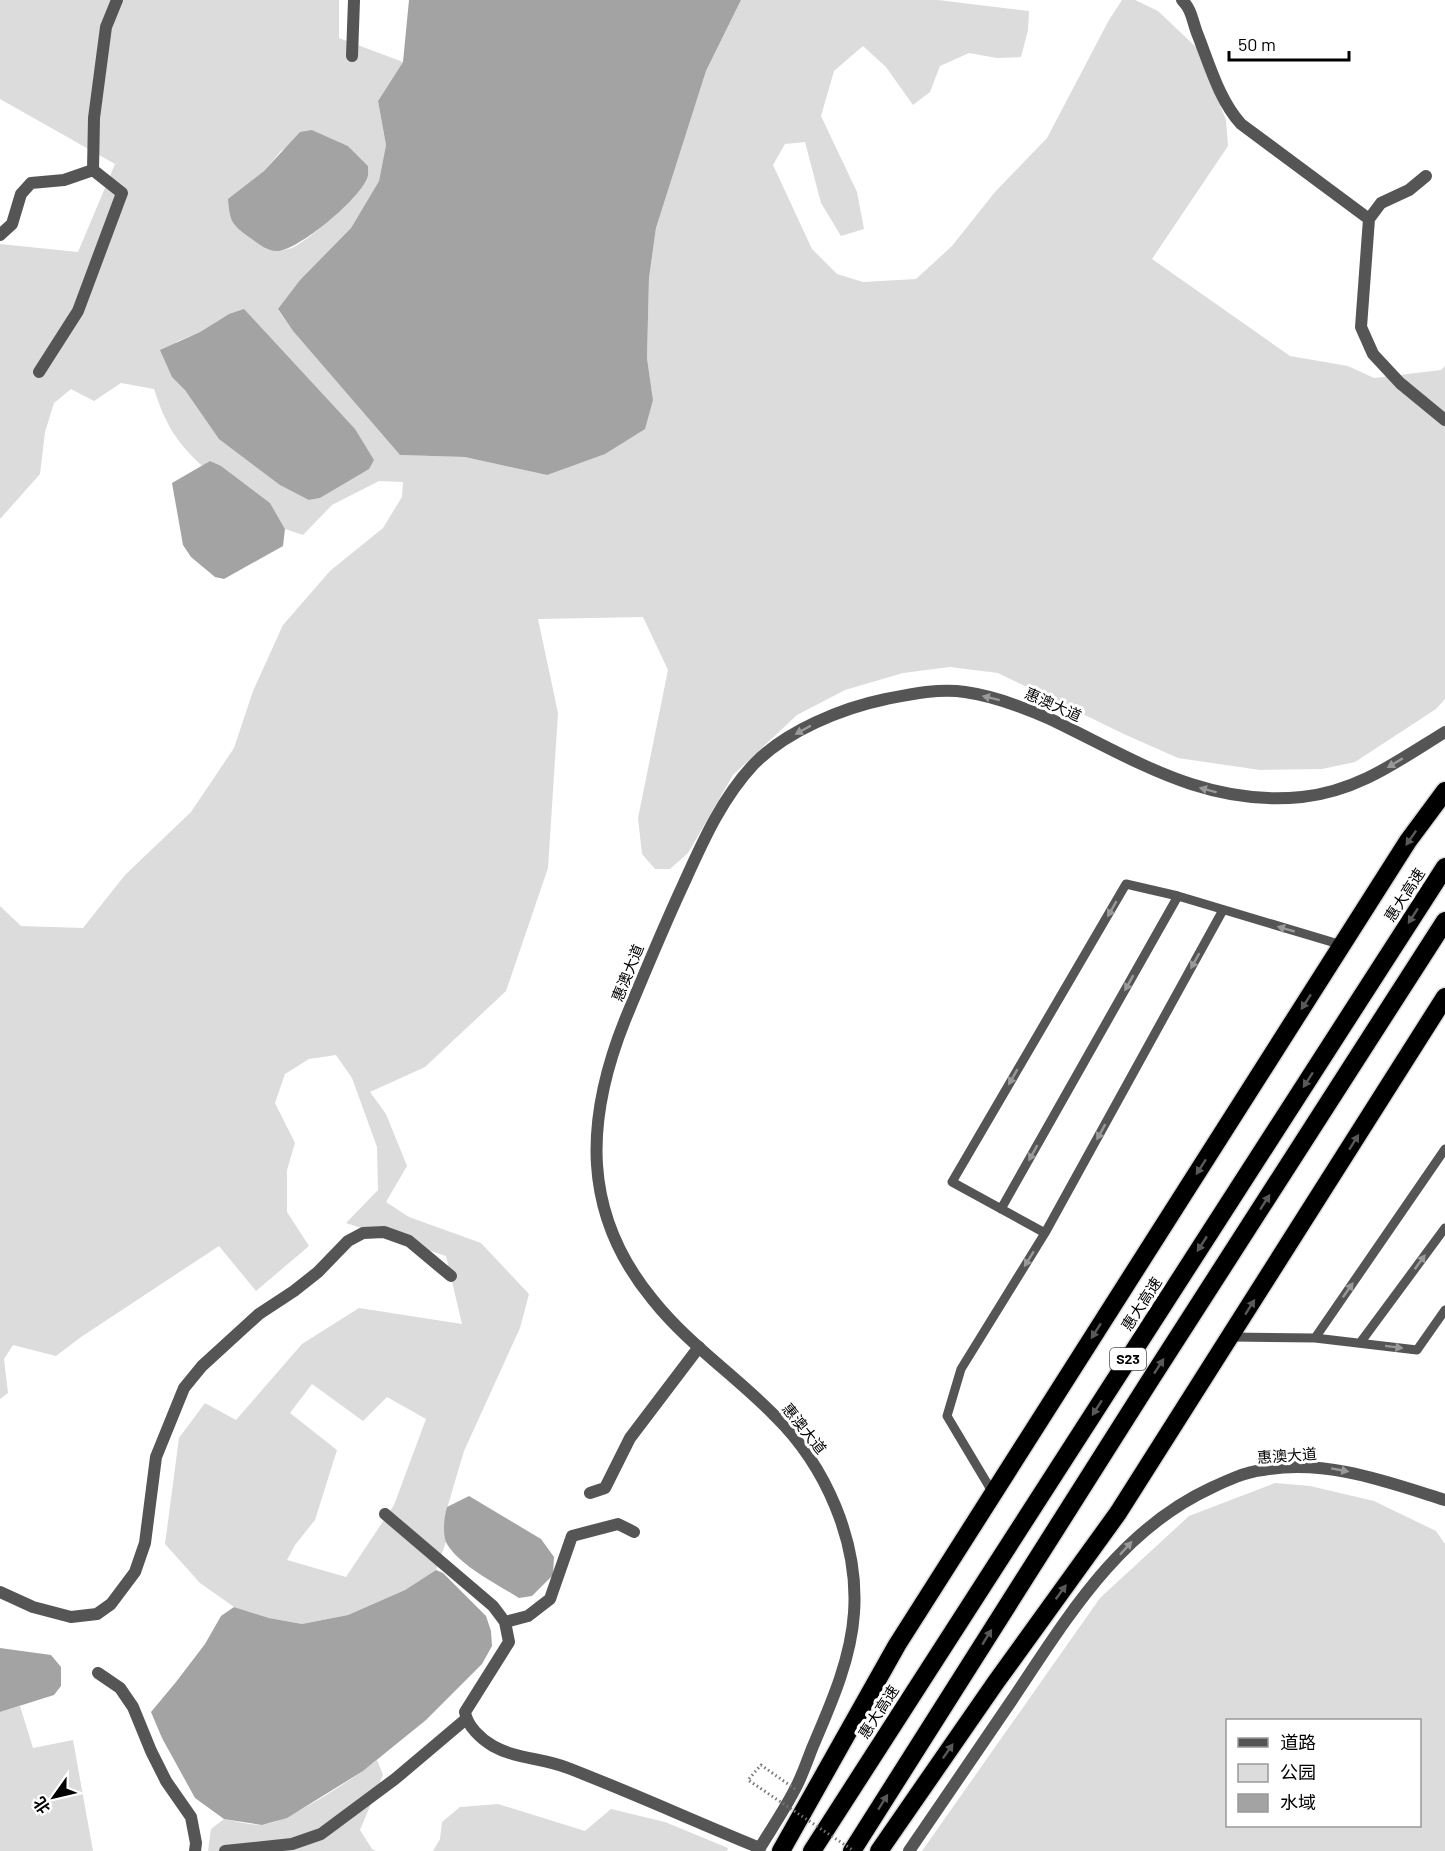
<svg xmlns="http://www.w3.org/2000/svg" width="1445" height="1851" viewBox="0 0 1445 1851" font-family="Barlow,'Noto Sans SC',sans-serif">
<rect width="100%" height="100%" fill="#fff"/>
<!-- green -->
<path fill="#dcdcdc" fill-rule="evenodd" d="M0,0h339v38l64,24 -25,39 8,44 -7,36 -28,47 -51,52 -22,30 15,21 107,124 65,2 82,18 106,-75 -6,-42 2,-80 7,-50 50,-157 35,-71h197l91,11 -1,19 -7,27 -24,1 -28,-5 -29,13 -10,26 -17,13 -27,-38 -23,-21 -29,25 -13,45 36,76 7,37 -23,7 -20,-33 -16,-61 -20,2 -12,21 39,84 25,25 26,8 53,-3 36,-33 43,-54 52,-54 62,-118 13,-20h13l23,11 40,38 28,71 2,26 -76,113 138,97 58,10 26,12 67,-8 4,-4v333l-9,10 -81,53 -33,7 -62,1 -82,-12 -52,-23 -128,-62 -48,-6 -47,6 -58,17 -48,25 -64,60 -45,78 -18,16h-15l-13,-15 -4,-36 30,-148 -25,-53 -105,2 20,94 -10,155 -42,123 -81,76 -55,25 16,22 21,52 -21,36 23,15 72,26 48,51 -9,34 -56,123 -19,64 1,27 -10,28 -31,20 -57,25 -46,9 -33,-6 -35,-11 -34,-24 -35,-39 14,-106 26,-35 31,17 66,-76 57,-36 103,16 -16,-68 -100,-33 32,-33 -1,-43 -25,-69 -16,-23 -27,4 -24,15 -10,29 20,40 -8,27v42l22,34 -53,45 -37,-45 -138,91 -25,19 -43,-11 -9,14 4,34 -8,6v-493l21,20 62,2 42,-53 66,-63 43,-64 19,-57 30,-66 47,-54 53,-43 19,-31 1,-15 -24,-1 -47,24 -29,30 -18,-6 -15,-26 -60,-42 -8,5c-28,-27 -36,-41 -48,-77l-33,-6 -27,18 -23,-12 -17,14 -9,29 -5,42 -40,45v-275l78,8 37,-88 -115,-65zM312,130l36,16 20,20c0,4 1,9 -1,14 -9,17 -56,58 -73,67 -9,4 -19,4 -28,2l-38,-49 36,-29 17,-20zM229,314l140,154 -49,30 -11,2 -137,-123 4,-35 24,-10zM312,1384l51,37 24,-24 39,22 -32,86 -48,72 -59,-17 8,-15 20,-25 22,-70 -47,-37z
M1275,1483l35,3 64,15 62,30 9,13v307h-523l178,-253 89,-82zM1228,1720h192v106h-192z
M20,1706l13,42 40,-8 20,111h-93v-139z
M377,1760l6,15 -23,55 12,19 4,2h-168l3,-22 13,-10c12,2 25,6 37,6 24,-1 96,-48 116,-65z
M498,1804l87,27 26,-22 54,13 63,26 -1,3h-294l7,-12 2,-17 18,-15z"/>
<!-- water -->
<path fill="#a3a3a3" d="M409,0h332l-35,71 -50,157 -7,50 -2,80 6,42 -8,29 -40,25 -58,21 -82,-18 -65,-2 -107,-124 -15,-22 22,-29 51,-52 28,-47 7,-36 -8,-44 25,-39z
M312,130l36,16 20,20c0,4 1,9 -1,13 -9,21 -67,70 -89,72 -11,1 -20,-8 -29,-14 -18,-13 -19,-16 -21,-38l36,-28 36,-39z
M244,309l111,120 19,31 -5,9 -49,29 -11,2 -29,-15 -61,-46 -34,-49 -13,-13 -12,-27 40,-18 29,-18z
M210,461l11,5 49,37 15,26 -2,17 -59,33 -9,-2 -24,-20 -8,-12 -11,-62z
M469,1496l72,43 13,18 -1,18 -21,21 -13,2c-22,-14 -59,-32 -72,-54 -5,-9 -3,-27 0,-37z
M436,1570l7,3 43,43 5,15 1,15 -10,18 -56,56 -63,51 -76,47 -25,7 -38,-6 -29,-21 -33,-60 -11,-26 25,-30 29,-38 16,-28 13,-9 35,11 33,6 46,-9 57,-25z
M0,1648l51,7 10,12v19l-7,9 -54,17z"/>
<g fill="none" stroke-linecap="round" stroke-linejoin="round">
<defs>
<path id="motorway" d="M781,1851l116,-206 511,-804 37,-50
M812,1851l633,-984
M852,1851l297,-469 296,-461
M879,1851l117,-169 122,-169 327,-516"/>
</defs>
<!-- motorway casing -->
<use href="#motorway" stroke="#dbdbdb" stroke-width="21"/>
<!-- service -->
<path stroke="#555" stroke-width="9" d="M1001,1209l177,-313
M1045,1233l178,-323
M1231,1337l84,1 102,12 28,-40
M1315,1338l130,-189
M1360,1343l85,-115
M993,1493l-46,-77 14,-47 84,-136 -93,-51 174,-298 52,12 164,49"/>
<!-- minor -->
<path stroke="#555" stroke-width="12" d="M1182,0c10,10 10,20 15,33 12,30 22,67 44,91l128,95
M352,56l2,-56
M93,170l1,-52 12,-91 11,-27
M1426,176l-17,14 -28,13 -12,16 -8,108 12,27 27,29 45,37
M0,235l12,-11 9,-30 10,-11 33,-3 29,-10 29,23 -44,118 -39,61
M590,1493l15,-5 25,-50 69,-91
M385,1514l108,92 12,16 4,20 -44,70c2,14 16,27 28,34 23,13 51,12 75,22 65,25 128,54 192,80
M0,1592l33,15 38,10 26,-3 14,-10 24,-32 10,-29 11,-86 28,-69 18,-22 57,-52 35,-23 24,-19 30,-31 15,-8 21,-1 25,9 42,35
M505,1622l23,-6 22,-17 22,-63 46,-12 16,8
M98,1673l22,15 13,19 18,44 15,30 25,36 5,26 -1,8
M225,1851l67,-7 29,-10 74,-55 71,-60"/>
<!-- tertiary -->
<path stroke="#555" stroke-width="12" d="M758,1851c12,-20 25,-39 36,-60 8,-14 13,-30 19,-45 18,-42 38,-87 41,-133 5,-71 -28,-147 -79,-197 -39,-40 -87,-72 -122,-116 -72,-87 -68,-180 -28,-280 19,-46 38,-92 59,-137 19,-42 38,-85 70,-119 32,-33 88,-56 132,-65 25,-5 54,-11 79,-7 29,4 58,15 85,27 84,40 154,88 252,78 56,-6 96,-36 143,-65
M909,1851c34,-50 68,-100 103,-151 55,-82 106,-169 199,-212 17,-8 34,-16 52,-18 63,-11 122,11 182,30"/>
<!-- motorway -->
<use href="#motorway" stroke="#000" stroke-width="18"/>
<!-- path-bridge -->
<path stroke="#777" stroke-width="3" stroke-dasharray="1.5 3" stroke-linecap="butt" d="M795,1789l-34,-24 -13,15 106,71"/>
</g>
<!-- one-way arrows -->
<defs><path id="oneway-solid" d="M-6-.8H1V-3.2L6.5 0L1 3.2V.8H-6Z" transform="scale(1.5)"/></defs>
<g fill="#999">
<use href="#oneway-solid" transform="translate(991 698) rotate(-166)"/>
<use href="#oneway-solid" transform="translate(803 730) rotate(151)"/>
<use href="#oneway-solid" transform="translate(1395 763) rotate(149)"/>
<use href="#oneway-solid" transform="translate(1208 790) rotate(-165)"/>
<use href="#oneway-solid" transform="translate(1112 909) rotate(120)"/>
<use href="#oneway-solid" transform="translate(1286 929) rotate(-164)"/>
<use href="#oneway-solid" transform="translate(1195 961) rotate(119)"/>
<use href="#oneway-solid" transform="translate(1129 983) rotate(119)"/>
<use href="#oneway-solid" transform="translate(1013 1077) rotate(120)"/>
<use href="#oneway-solid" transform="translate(1101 1132) rotate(119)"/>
<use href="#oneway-solid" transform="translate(1033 1153) rotate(119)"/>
<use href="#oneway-solid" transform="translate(1029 1259) rotate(122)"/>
<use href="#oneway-solid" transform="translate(1420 1262) rotate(-54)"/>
<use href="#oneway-solid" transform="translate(1348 1290) rotate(-55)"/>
<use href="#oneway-solid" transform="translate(1394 1347) rotate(7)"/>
<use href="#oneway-solid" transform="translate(1340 1470) rotate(10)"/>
<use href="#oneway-solid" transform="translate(1126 1548) rotate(-48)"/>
</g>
<g fill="#595959">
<use href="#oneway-solid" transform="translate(1411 838) rotate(125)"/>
<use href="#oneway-solid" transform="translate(1413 916) rotate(123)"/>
<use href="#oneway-solid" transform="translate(1306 1002) rotate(123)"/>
<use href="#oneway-solid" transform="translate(1308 1080) rotate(123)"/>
<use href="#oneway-solid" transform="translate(1354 1142) rotate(-58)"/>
<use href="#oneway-solid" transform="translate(1201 1167) rotate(123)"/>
<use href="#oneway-solid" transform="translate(1265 1202) rotate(-57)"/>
<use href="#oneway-solid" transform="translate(1202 1244) rotate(123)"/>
<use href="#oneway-solid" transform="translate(1250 1307) rotate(-58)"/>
<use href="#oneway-solid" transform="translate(1096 1331) rotate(123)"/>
<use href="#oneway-solid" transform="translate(1159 1366) rotate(-57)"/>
<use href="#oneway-solid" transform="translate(1097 1408) rotate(123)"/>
<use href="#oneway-solid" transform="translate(1061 1592) rotate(-54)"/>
<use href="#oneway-solid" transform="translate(987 1637) rotate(-58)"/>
<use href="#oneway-solid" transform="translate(948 1751) rotate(-55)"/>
<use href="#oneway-solid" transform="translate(883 1802) rotate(-58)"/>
</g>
<g text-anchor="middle" stroke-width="6" stroke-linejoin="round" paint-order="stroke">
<!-- shield labels -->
<rect fill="#fff" stroke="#4c4c4c" stroke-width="1.5" x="1110" y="1348" width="36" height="22" rx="4.5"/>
<g font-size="14" font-weight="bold" fill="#000">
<text x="1128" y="1364">S23</text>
</g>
<!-- street labels -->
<g font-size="15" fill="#000" stroke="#fff">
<text transform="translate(1053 705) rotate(24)" y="5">惠澳大道</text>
<text transform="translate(1405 895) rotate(-57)" y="5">惠大高速</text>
<text transform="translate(628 973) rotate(-68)" y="5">惠澳大道</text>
<text transform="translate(1142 1304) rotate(-57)" y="5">惠大高速</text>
<text transform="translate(804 1429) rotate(51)" y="5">惠澳大道</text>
<text transform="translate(1287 1456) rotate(-4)" y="5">惠澳大道</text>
<text transform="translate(879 1712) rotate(-57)" y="5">惠大高速</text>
</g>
</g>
<!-- legend -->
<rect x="1226" y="1719" width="195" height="108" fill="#ffffff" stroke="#999999" stroke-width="1.5"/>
<rect x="1238" y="1738" width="30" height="9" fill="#555555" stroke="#999999" stroke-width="1.5"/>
<text x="1280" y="1749" font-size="18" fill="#000000">道路</text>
<rect x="1238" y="1764" width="30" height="18" fill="#dcdcdc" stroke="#999999" stroke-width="1.5"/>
<text x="1280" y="1779" font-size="18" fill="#000000">公园</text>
<rect x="1238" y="1794" width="30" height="18" fill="#a3a3a3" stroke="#999999" stroke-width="1.5"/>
<text x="1280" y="1809" font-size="18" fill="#000000">水域</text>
<!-- north arrow -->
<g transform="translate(54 1797) rotate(236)" stroke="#ffffff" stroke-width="4.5" paint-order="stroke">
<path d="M0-4.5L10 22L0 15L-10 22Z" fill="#000000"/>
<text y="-9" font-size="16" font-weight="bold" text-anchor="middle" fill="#000000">北</text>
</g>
<!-- scale -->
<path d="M1229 51v9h120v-9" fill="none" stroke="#000000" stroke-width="3"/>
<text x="1238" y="51" font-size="18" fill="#000000" stroke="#ffffff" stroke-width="4.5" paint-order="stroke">50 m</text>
</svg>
